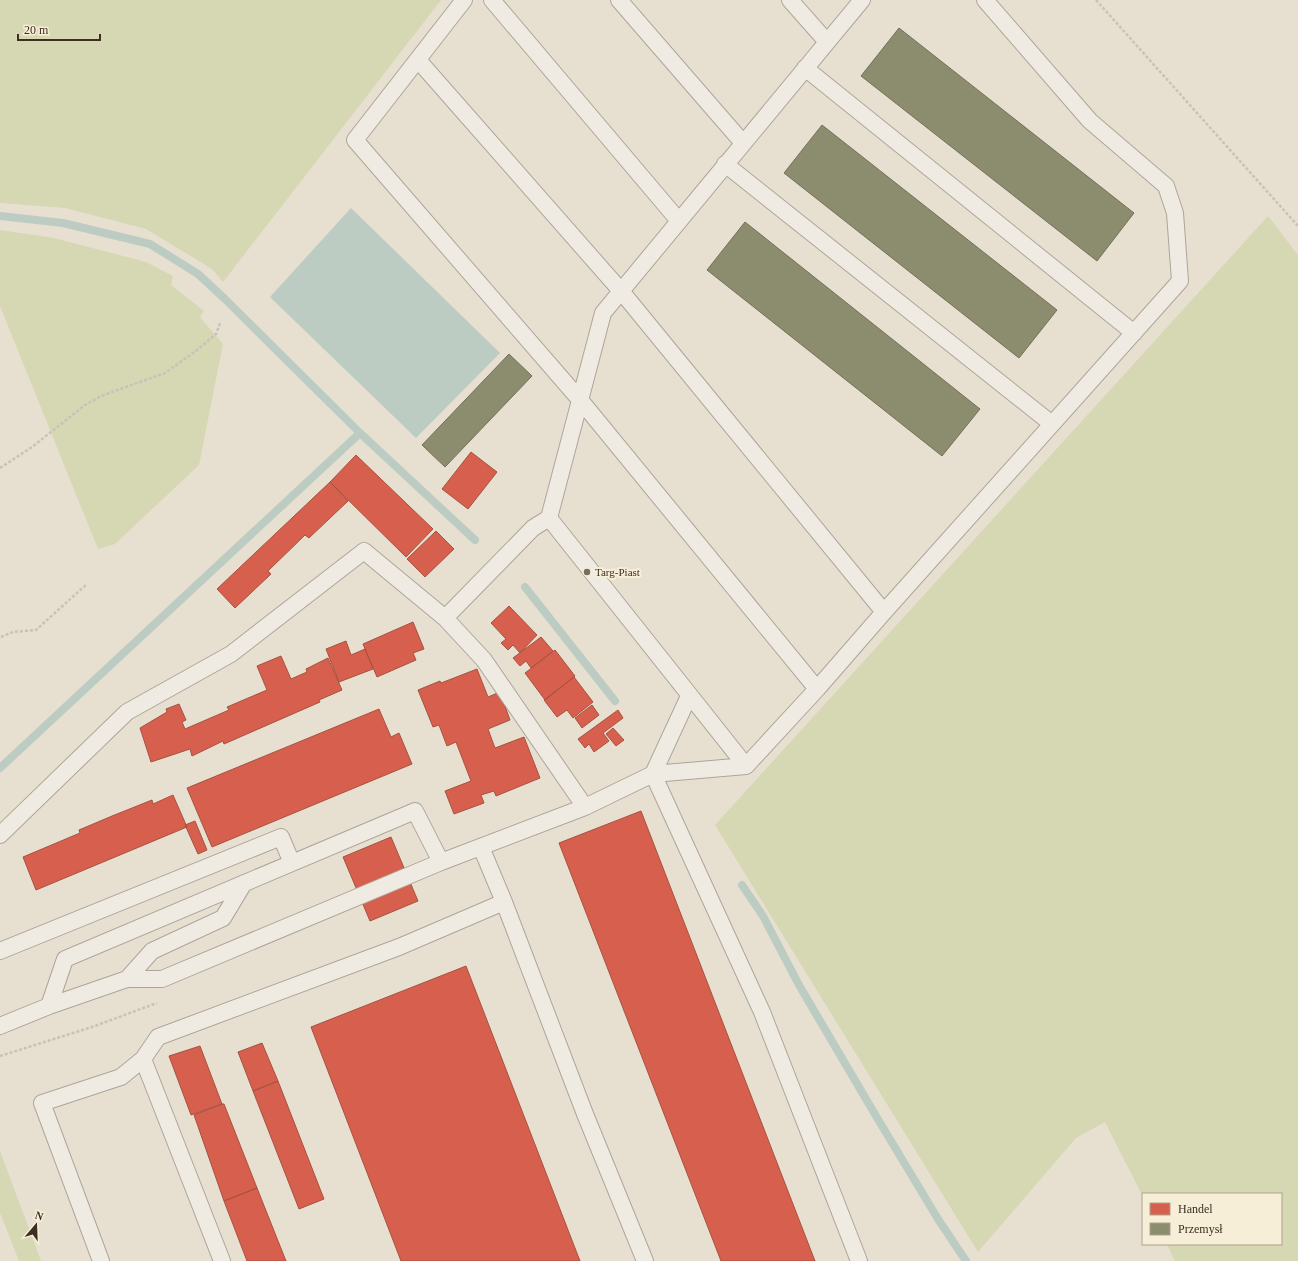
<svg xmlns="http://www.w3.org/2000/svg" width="1298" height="1261" viewBox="0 0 1298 1261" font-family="Georgia,serif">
<rect width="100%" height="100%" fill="#e7e0d1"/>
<!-- green -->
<path fill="#d6d7b3" d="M0,0h441l-218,282 -11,-13 -66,-40 -81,-21 -65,-5z
M1268,216l30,39v1006h-123l-8,-17h114v-50h-138v3l-38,-75 -29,16 -98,114 -263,-427z
M0,230l54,8 92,24 27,14 -2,9 33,26 -4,6 23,27 -24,121 -84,79 -17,5 -98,-243z
M0,1151l41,110h-22l-19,-48z"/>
<!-- water -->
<path fill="#bcccc2" d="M351,208l149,145 -84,85 -146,-141z"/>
<!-- shops -->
<path fill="#d6604d" stroke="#a85140" d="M471,452l26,20 -29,37 -26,-20z
M356,455l77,74 -27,28 -76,-75z
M330,482l18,19 -39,37 -4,-3 -37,36 3,3 -36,34 -18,-19z
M436,531l18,18 -29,28 -18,-18z
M509,606l28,29 -17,18 -7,-8 -5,5 -7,-7 5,-4 -15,-16z
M413,622l11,27 -11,4 3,7 -39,17 -14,-33z
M541,637l12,14 -22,17 -5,-7 -6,5 -7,-8z
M346,641l5,14 14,-6 8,20 -34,13 -13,-33z
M555,650l20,26 -30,24 -20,-27z
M281,656l10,23 16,-7 -1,-3 22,-11 14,32 -23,10 1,2 -96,42 -1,-3 -31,15 -2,-7 -39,13 -11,-34 27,-16 -1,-3 13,-5 7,16 -4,2 3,7 44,-19 -2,-3 40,-17 -10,-24z
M477,669l11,28 12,-5 10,28 -22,9 7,19 29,-11 16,41 -44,18 -2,-5 -13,4 3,8 -30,11 -9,-23 26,-10 -15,-39 -9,4 -8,-21 -6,2 -15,-37 22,-9 1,2z
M574,677l19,25 -20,16 -6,-8 -10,7 -13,-17z
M592,705l7,10 -17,13 -7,-10z
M379,709l12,28 8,-4 13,31 -200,83 -25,-59z
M618,710l5,8 -20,15 6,8 -15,11 -5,-8 -4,4 -7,-9z
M613,728l11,12 -8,6 -10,-12z
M173,795l14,32 -151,63 -13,-33 57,-24 -1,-3 33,-14 40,-16 1,4z
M641,811l174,450h-94l-162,-418z
M195,821l12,29 -9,4 -13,-29z
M391,837l27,64 -48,20 -27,-64z
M466,966l114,295h-179l-90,-234z
M262,1043l16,38 -25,10 -15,-39z
M200,1046l22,58 -31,11 -22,-59z
M278,1081l46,118 -25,10 -46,-118z
M222,1104h2l33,84 -33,13 -30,-86z
M257,1188l29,73h-39l-23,-60z"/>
<!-- industry -->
<path fill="#8c8c6e" stroke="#747057" d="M899,28l235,185 -37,48 -236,-185z
M822,125l235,185 -38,48 -235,-185z
M745,222l235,187 -38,47 -235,-186z
M509,354l23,22 -87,91 -23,-22z"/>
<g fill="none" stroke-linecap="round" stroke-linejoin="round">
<!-- stream -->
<path stroke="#bcccc2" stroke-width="8" d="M0,216l63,7 87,21 48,30 27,25 135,134 115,107
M525,587l90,114
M0,768l360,-335
M742,885l21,31 36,69 74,126 65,108 28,42"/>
<defs>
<path id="lane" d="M464,0l-109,140 226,261 236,288
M492,0l187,221
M619,0l124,143
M790,0l37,42
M418,60l203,231 263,321
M805,68l329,265
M725,164l327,260
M549,518l197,248
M689,696l-36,78 109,238 97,249
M585,807l-101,-147 -39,-42 88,-90 16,-10 54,-205 259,-313
M0,835l127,-123 104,-58 133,-103 81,67
M481,847l23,55 81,212 60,147
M0,951l281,-114 11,26
M127,979l25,-28 71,-33 21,-35
M49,1006l16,-47 350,-148 26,51
M0,1026l49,-20 78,-27h35l279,-117 144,-55 68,-33 93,-8 71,-77 67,-77 296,-331 -5,-68 -9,-27 -76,-65 -105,-121
M143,1059l79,202
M101,1261l-59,-158 79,-26 22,-18 15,-22 241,-90 105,-45"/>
</defs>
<!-- lane casing -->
<use href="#lane" stroke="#ada599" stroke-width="18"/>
<!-- path -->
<path stroke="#c8c2b9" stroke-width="2.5" stroke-dasharray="3 2" stroke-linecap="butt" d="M1096,0l202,226
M0,468l32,-21 53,-42 16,-9 64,-23 31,-22 20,-17 4,-11
M1,637l12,-5 23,-2 51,-46
M0,1056l92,-29 65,-24"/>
<!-- lane -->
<use href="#lane" stroke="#efebe3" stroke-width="16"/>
</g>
<!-- markers -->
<circle fill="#786c5e" stroke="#f7eed8" stroke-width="1.5" cx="587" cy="572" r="4"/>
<g text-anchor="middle" stroke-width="4" stroke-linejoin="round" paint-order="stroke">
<!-- poi labels -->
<g font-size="11" fill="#3d2e20" stroke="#f7eed8" text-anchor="start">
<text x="595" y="576">Targ-Piast</text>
</g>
</g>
<!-- legend -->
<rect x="1142" y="1193" width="140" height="52" fill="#f7eed8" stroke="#ada18e"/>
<rect x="1150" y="1203" width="20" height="12" fill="#d6604d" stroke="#ada18e"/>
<text x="1178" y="1213" font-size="12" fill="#3d2e20">Handel</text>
<rect x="1150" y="1223" width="20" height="12" fill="#8c8c6e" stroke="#ada18e"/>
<text x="1178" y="1233" font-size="12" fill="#3d2e20">Przemysł</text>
<!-- north arrow -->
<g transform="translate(36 1225) rotate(19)" stroke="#f7eed8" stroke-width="3" paint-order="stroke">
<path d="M0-3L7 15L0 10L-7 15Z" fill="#3d2e20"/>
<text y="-6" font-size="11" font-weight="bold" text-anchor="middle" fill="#3d2e20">N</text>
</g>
<!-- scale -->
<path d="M18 34v6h82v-6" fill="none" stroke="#3d2e20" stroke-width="2"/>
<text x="24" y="34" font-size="12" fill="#3d2e20" stroke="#f7eed8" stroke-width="3" paint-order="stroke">20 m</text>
</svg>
